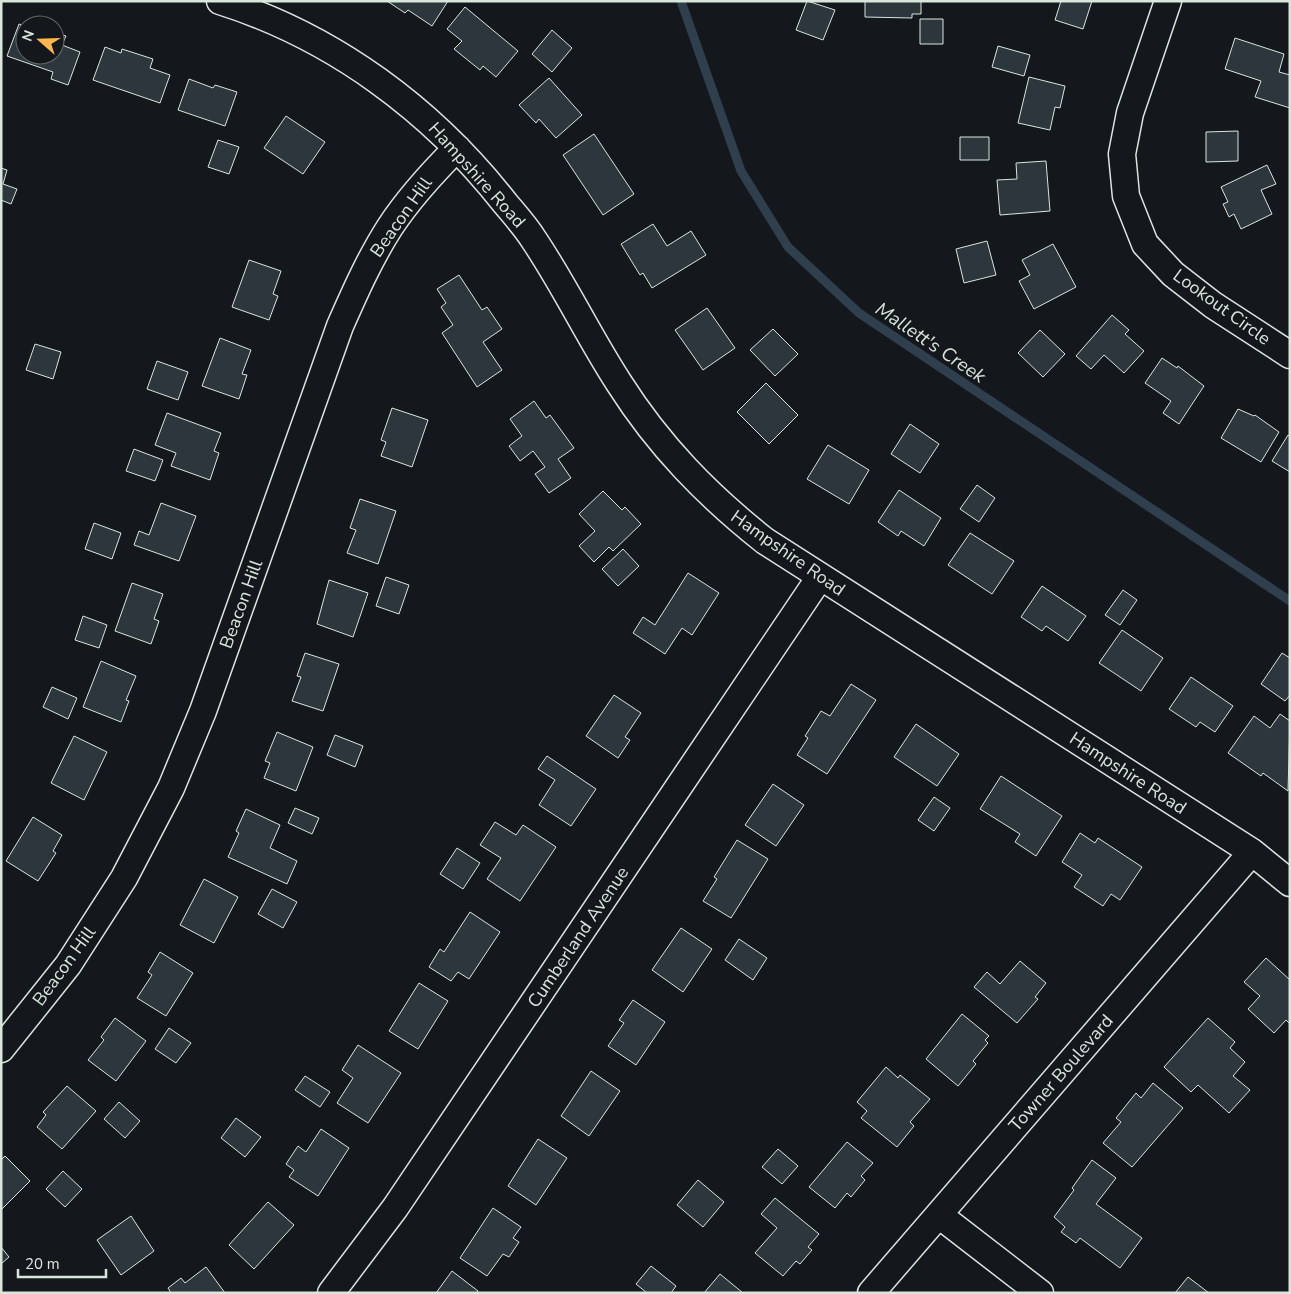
<svg xmlns="http://www.w3.org/2000/svg" width="1291" height="1294" viewBox="0 0 1291 1294" font-family="'Nunito Sans',sans-serif">
<rect width="100%" height="100%" fill="#14181c"/>
<g fill="none" stroke-linecap="round" stroke-linejoin="round">
<!-- stream -->
<path stroke="#2f3f4d" stroke-width="9" d="M681,1l60,170 47,76 71,66 431,288"/>
</g>
<!-- building -->
<path fill="#2c363c" stroke="#d8e6dc" d="M387,1h61l-16,25 -24,-16 -3,3z
M807,1l28,9 -12,30 -27,-10z
M865,1h56v13h-9v4l-47,-1z
M1061,1h31l-9,28 -28,-9z
M465,7l53,44 -22,26 -13,-11 -3,4 -26,-21 8,-8 -15,-12z
M920,19h23v25h-23z
M19,24l6,2v29h30v-22l11,3 -4,9 18,7 -12,33 -17,-6 2,-7 -46,-16z
M552,30l20,18 -20,24 -20,-18z
M1235,38l49,16 -5,18 11,3v33l-35,-11 6,-16 -36,-12z
M998,46l32,9 -6,21 -32,-9z
M105,47l16,6 1,-4 31,10 -3,9 20,7 -10,28 -67,-23z
M1029,77l36,9 -5,22 -5,-1 -5,23 -32,-7z
M549,78l33,37 -26,23 -17,-19 -3,4 -17,-18z
M189,79l24,9 2,-3 22,7 -12,34 -47,-16z
M286,116l39,26 -22,32 -39,-26z
M1238,131v30l-32,1v-30z
M594,134l40,60 -31,21 -40,-60z
M960,137h29v23h-29z
M218,140l21,7 -10,27 -21,-7z
M1046,161l4,50 -50,4 -3,-35 20,-1 -1,-16z
M1267,165l9,19 -15,6 11,24 -31,15 -7,-15 -5,3 -6,-13 5,-2 -7,-15z
M1,168l6,2 -4,14 14,5 -6,15 -10,-4z
M653,224l14,22 24,-15 15,24 -54,33 -9,-15 -3,2 -19,-31z
M987,241l9,34 -32,8 -8,-34z
M1053,244l23,43 -42,22 -15,-28 11,-6 -8,-15z
M249,260l32,11 -8,23 5,2 -9,24 -37,-13z
M459,275l23,35 5,-3 15,22 -19,13 19,28 -25,17 -35,-54 11,-8 -12,-18 5,-4 -9,-14z
M707,308l28,40 -32,22 -28,-40z
M1112,315l17,15 -4,4 19,17 -20,22 -20,-18 -13,14 -15,-13z
M773,329l25,25 -23,22 -25,-26z
M1040,330l25,24 -22,23 -25,-24z
M220,338l31,12 -9,24 5,1 -8,24 -37,-13z
M35,344l26,8 -8,27 -27,-9z
M1162,358l15,10 1,-2 26,20 -25,38 -16,-11 8,-12 -26,-18z
M157,361l31,11 -10,28 -31,-11z
M766,383l32,32 -29,29 -32,-32z
M534,401l12,17 4,-3 24,33 -16,11 13,19 -22,15 -14,-19 10,-7 -12,-16 -13,10 -11,-15 13,-10 -12,-17z
M392,408l36,12 -16,47 -31,-11 5,-14 -5,-2z
M1238,409l16,7 1,-1 24,17 -18,30 -40,-24z
M167,413l54,20 -7,18 5,2 -9,27 -39,-14 5,-13 -21,-8z
M910,424l29,20 -19,29 -29,-19z
M1288,435l2,1v36l-18,-11z
M828,445l41,25 -20,34 -42,-25z
M134,449l29,11 -8,21 -29,-10z
M977,485l18,13 -16,24 -19,-13z
M899,490l42,28 -17,28 -23,-15 -3,5 -20,-14z
M603,491l19,19 3,-3 16,17 -28,27 -4,-4 -15,15 -15,-16 16,-15 -16,-17z
M360,499l36,12 -18,53 -31,-11 9,-23 -6,-2z
M161,503l35,13 -17,45 -45,-16 5,-14 10,4z
M94,523l27,10 -9,26 -27,-10z
M970,533l44,28 -22,33 -44,-29z
M623,549l16,17 -21,20 -16,-17z
M688,573l31,20 -27,42 -10,-7 -17,26 -32,-21 10,-16 12,8z
M386,577l23,8 -10,29 -23,-8z
M329,580l39,13 -15,44 -36,-13z
M132,583l31,11 -9,25 5,2 -8,23 -36,-13z
M1042,586l44,30 -18,25 -22,-15 -4,5 -21,-14z
M1123,590l14,10 -17,25 -15,-10z
M83,616l24,9 -8,23 -24,-8z
M1122,630l41,28 -22,33 -42,-28z
M305,653l34,11 -16,47 -31,-10 9,-24 -4,-1z
M1282,653l8,5v37l-5,6 -24,-17z
M101,661l35,15 -10,24 3,1 -8,21 -38,-15z
M1191,677l42,29 -18,26 -15,-10 -4,5 -27,-18z
M851,684l25,16 -49,74 -30,-19 11,-17 -3,-2 16,-25 9,5z
M52,687l25,11 -9,21 -25,-12z
M614,695l27,18 -16,24 5,3 -12,18 -32,-22z
M1280,714l10,7 -2,70 -25,-18 -2,3 -33,-23 26,-37 16,12z
M916,724l43,30 -22,32 -43,-29z
M277,732l36,15 -17,44 -32,-13 6,-15 -5,-2z
M335,735l28,11 -8,21 -28,-12z
M74,736l33,16 -23,48 -33,-17z
M547,756l49,33 -25,37 -32,-21 16,-25 -17,-11z
M1001,776l61,40 -26,40 -21,-14 5,-8 -40,-25z
M773,784l31,21 -28,41 -31,-21z
M934,797l16,11 -16,23 -16,-11z
M295,808l24,10 -7,16 -24,-11z
M246,809l34,16 -10,23 27,13 -10,23 -59,-27 11,-24 -3,-2z
M33,817l29,18 -9,16 3,2 -18,28 -32,-20z
M495,822l21,13 7,-10 33,22 -36,54 -33,-22 14,-21 -21,-13z
M1080,833l15,10 3,-5 44,29 -22,33 -9,-6 -8,12 -29,-19 8,-12 -20,-13z
M737,840l31,19 -37,59 -28,-17 14,-22 -3,-2z
M457,848l23,15 -17,26 -23,-15z
M204,879l34,18 -24,46 -34,-18z
M272,889l25,13 -14,26 -25,-14z
M470,912l30,20 -31,47 -11,-7 -7,9 -22,-14 11,-18 4,3z
M681,928l31,21 -29,43 -31,-22z
M739,939l28,19 -14,22 -28,-20z
M160,952l33,21 -27,43 -29,-18 15,-23 -4,-3z
M1266,958l24,22v44l-4,-4 -12,13 -26,-24 12,-13 -16,-14z
M1020,961l26,22 -11,14 3,2 -21,24 -43,-36 13,-15 13,12z
M419,983l29,18 -30,48 -29,-18z
M633,1000l32,22 -29,43 -28,-19 16,-23 -5,-3z
M962,1014l27,22 -4,4 3,3 -15,18 3,3 -18,22 -32,-27z
M115,1018l31,23 -30,40 -28,-21 16,-20 -3,-3z
M1208,1018l27,24 -5,6 15,14 -12,14 17,14 -21,23 -31,-28 -7,7 -27,-25z
M169,1028l22,15 -15,20 -21,-14z
M358,1045l43,28 -33,50 -31,-20 16,-25 -11,-8z
M886,1067l12,11 2,-3 30,24 -20,23 4,4 -17,21 -36,-29 6,-7 -10,-9z
M591,1071l29,20 -31,45 -28,-20z
M305,1076l25,16 -10,15 -25,-17z
M1153,1083l30,25 -51,59 -29,-24 18,-21 -5,-4 20,-25 5,5z
M67,1086l29,25 -34,38 -25,-22 9,-12 -3,-3z
M119,1102l21,19 -15,17 -21,-19z
M236,1118l25,19 -16,20 -24,-19z
M321,1129l28,19 -31,48 -29,-19 5,-7 -8,-6 12,-18 8,6z
M538,1139l29,19 -31,47 -28,-19z
M847,1142l26,21 -12,13 4,4 -14,17 -4,-4 -12,15 -26,-21z
M778,1149l20,17 -16,18 -20,-17z
M5,1156l25,25 -29,29v-50z
M1092,1160l24,18 -20,26 46,34 -22,30 -40,-30 -4,5 -15,-11 4,-5 -11,-10 20,-27 -2,-2z
M63,1171l19,18 -17,18 -19,-18z
M698,1180l26,22 -21,25 -26,-22z
M775,1198l44,36 -11,13 4,3 -12,14 -4,-3 -13,15 -28,-23 22,-25 -16,-14z
M268,1202l26,23 -40,44 -25,-24z
M493,1208l28,19 -8,11 6,4 -10,15 -6,-3 -16,22 -27,-18z
M131,1216l23,35 -33,24 -24,-35z
M1,1247l8,10 -8,7z
M651,1266l25,20 -5,7h-24l-11,-9z
M206,1267l19,26h-54l-3,-5 13,-10 4,5z
M452,1271l26,20 -1,2h-41z
M720,1274l23,19h-39z
M1188,1277l21,16h-34z"/>
<g fill="none" stroke-linecap="round" stroke-linejoin="round">
<defs>
<path id="street" d="M220,1c114,36 212,109 285,202 10,12 21,24 29,37 31,46 55,97 85,143 40,63 88,112 146,158l487,311 38,31
M1168,1l-38,112 -8,41 4,42 19,48 28,30 40,31 77,50
M1,1049l67,-84 56,-87 47,-90 32,-77 137,-385c15,-34 30,-68 50,-99 19,-29 43,-55 67,-79
M939,1215l101,78
M331,1293l64,-85 425,-631
M871,1293l381,-441"/>
</defs>
<!-- street casing -->
<use href="#street" stroke="#d8e6dc" stroke-width="29"/>
<!-- street -->
<use href="#street" stroke="#14181c" stroke-width="26"/>
</g>
<g text-anchor="middle" stroke-width="4" stroke-linejoin="round" paint-order="stroke">
<!-- street labels -->
<g font-size="18" fill="#d8e6dc" stroke="#14181c">
<text transform="translate(477 175) rotate(48)" y="6">Hampshire Road</text>
<text transform="translate(401 217) rotate(-55)" y="6">Beacon Hill</text>
<text transform="translate(1222 307) rotate(36)" y="6">Lookout Circle</text>
<text transform="translate(788 553) rotate(35)" y="6">Hampshire Road</text>
<text transform="translate(241 604) rotate(-70)" y="6">Beacon Hill</text>
<text transform="translate(1128 773) rotate(33)" y="6">Hampshire Road</text>
<text transform="translate(578 937) rotate(-56)" y="6">Cumberland Avenue</text>
<text transform="translate(64 966) rotate(-54)" y="6">Beacon Hill</text>
<text transform="translate(1061 1073) rotate(-49)" y="6">Towner Boulevard</text>
</g>
<!-- water labels -->
<g font-size="19" font-style="italic" fill="#d8e6dc" stroke="#14181c">
<text transform="translate(931 342) rotate(34)" y="7">Mallett's Creek</text>
</g>
</g>
<!-- border -->
<rect width="1291" height="1294" fill="none" stroke="#d8e6dc" stroke-width="5"/>
<!-- north arrow -->
<g transform="translate(40 40) rotate(290)"><circle r="24" fill="#14181c" stroke="#626a69"/>
<path d="M0-4L9 19L0 12L-9 19Z" fill="#ffb74d"/>
<text y="-8" font-size="14" font-weight="bold" text-anchor="middle" fill="#d8e6dc">N</text>
</g>
<!-- scale -->
<path d="M18 1269v8h88v-8" fill="none" stroke="#d8e6dc" stroke-width="2.5"/>
<text x="25" y="1269" font-size="15" fill="#d8e6dc" stroke="#14181c" stroke-width="4" paint-order="stroke">20 m</text>
</svg>
